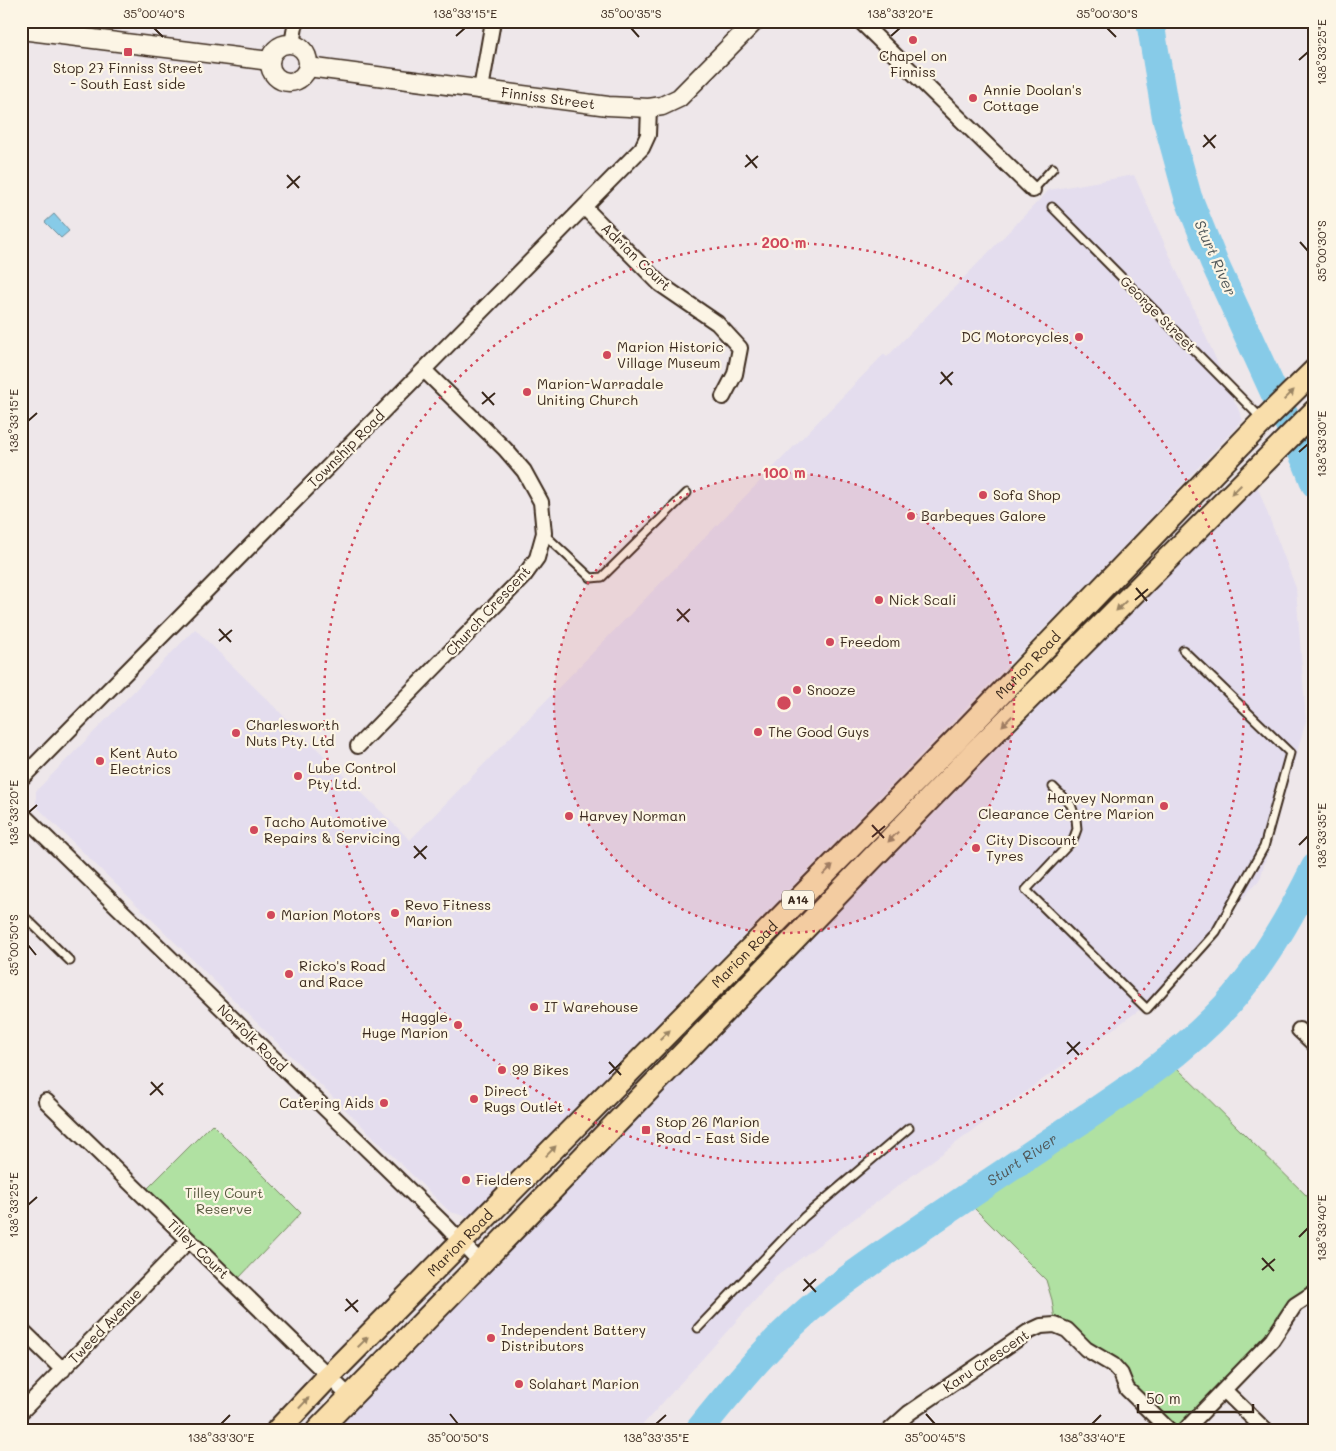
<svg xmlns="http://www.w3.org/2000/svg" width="1336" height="1451" viewBox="0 0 1336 1451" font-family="Mali,sans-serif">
<rect width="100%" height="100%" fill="#eee7ea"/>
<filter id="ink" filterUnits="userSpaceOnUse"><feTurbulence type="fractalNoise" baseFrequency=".02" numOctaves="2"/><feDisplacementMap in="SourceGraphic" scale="10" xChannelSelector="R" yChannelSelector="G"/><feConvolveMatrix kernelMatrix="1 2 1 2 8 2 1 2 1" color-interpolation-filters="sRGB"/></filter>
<g filter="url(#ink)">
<!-- built -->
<path fill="#e4ddee" d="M1134,175l109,245 -141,149 -633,648 -19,-5 -414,-406v-15l159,-162 215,211 474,-486 3,3 162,-167z
M1256,483l40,105 10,133 -46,158 -111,124 -143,103 -229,170 -139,154h-303z"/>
<!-- green -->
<path fill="#b0e1a2" stroke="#768660" d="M1174,1065l141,139v82l-45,51 -90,93h-3l-46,-43 -76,-67 -3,-20 -6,-20 -75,-75z
M212,1124l89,89 -64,67 -91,-90z"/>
<!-- water -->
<path fill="#87cbe8" stroke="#698b97" d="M54,214l15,17 -8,7 -16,-16z"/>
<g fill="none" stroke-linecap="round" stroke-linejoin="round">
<!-- river -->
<g stroke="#87cbe8" stroke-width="28">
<path d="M1150,21l16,96 22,80 26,65 93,202 8,20"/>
<path id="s1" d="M699,1430c39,-48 77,-95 125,-133 37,-29 76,-55 115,-81 45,-30 89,-60 134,-90 54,-36 109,-72 153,-120 37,-41 65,-90 89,-139"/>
</g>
<defs>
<path id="service" d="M1033,190l20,-22
M1052,207l209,211
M544,534l47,44 11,-1 85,-84
M1053,787l18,18 5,14 1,10 -4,11 -47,50 121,119 69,-77 48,-85 26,-94 -107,-103
M27,919l43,42
M698,1328l106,-111 105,-89"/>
<path id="minor" d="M860,21l173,169
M292,44l4,-23
M481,89l12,-68
M584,207l76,77 57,39 23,25 -5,26 -12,23
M358,746l166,-170 13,-18 7,-25 -3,-31 -17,-31 -19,-22 -81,-79
M21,779l621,-631 6,-13 1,-27
M21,813l424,412 36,38
M1299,1030l16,15
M46,1101l304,296
M21,1329l42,41
M1224,1390l41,40
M21,1412l168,-172
M890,1430l19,-17 119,-81 13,-6 14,-1 12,5 19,19 27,16 8,9 6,15 42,41
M1185,1430l87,-90 23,-35 20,-13"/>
<g id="tertiary">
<path d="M21,30l249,31"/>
<circle cx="289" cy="63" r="19"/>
<path id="s2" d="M308,67l300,39 41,2 13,-2 17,-8 76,-77"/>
</g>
<g id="primary">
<path id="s3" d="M278,1430l51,-54 628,-637 307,-319 51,-50"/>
<path d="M318,1430l163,-167 491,-508 343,-344"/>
</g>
</defs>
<!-- service casing -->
<use href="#service" stroke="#3b2a1e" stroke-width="11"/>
<!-- minor casing -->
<use href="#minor" stroke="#3b2a1e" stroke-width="18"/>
<!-- tertiary casing -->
<use href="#tertiary" stroke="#3b2a1e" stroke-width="21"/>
<!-- primary casing -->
<use href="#primary" stroke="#3b2a1e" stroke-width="26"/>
<!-- service -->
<use href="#service" stroke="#fcf5e5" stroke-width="7"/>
<!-- minor -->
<use href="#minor" stroke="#fcf5e5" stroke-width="14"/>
<!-- tertiary -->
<use href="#tertiary" stroke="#fcf5e5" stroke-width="18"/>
<!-- primary -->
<use href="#primary" stroke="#f9deab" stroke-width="22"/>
</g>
<!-- one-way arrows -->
<defs><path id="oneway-solid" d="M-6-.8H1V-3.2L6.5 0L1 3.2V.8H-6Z" transform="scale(1.25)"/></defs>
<g fill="#9a8464">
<use href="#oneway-solid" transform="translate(1289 395) rotate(-45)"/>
<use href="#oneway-solid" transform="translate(1236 490) rotate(135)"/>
<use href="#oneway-solid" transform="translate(1121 606) rotate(135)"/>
<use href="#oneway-solid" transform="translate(1007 721) rotate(135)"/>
<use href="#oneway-solid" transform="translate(893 837) rotate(134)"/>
<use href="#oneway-solid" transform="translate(828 870) rotate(-45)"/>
<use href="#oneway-solid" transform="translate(665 1035) rotate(-45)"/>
<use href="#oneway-solid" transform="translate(551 1151) rotate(-46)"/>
<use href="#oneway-solid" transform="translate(363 1342) rotate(-45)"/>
<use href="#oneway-solid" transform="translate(304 1403) rotate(-47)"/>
</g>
</g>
<!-- ticks -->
<path fill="none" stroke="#3b2a1e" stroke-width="2" d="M154,28l9,9M631,28l8,9M1107,28l9,9M456,36l9,-8M891,36l9,-8M1299,60l9,-8M1204,135l11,13M1203,147l13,-12M746,155l11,13M745,167l13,-11M287,175l12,13M287,188l13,-12M1300,242l8,9M941,372l11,13M940,384l13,-12M482,392l12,13M482,404l13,-11M28,421l9,-8M1299,452l9,-8M1136,588l11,13M1135,600l13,-11M677,609l12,13M677,621l13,-12M219,629l12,13M219,641l13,-11M28,813l9,-8M872,825l12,13M872,837l13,-11M1299,845l9,-9M414,846l12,13M414,858l13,-12M28,945l8,10M1067,1042l12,13M1067,1054l13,-12M609,1062l12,13M609,1074l12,-11M151,1082l12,13M150,1095l13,-12M28,1205l9,-8M1299,1237l9,-9M1262,1258l12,13M1262,1270l13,-11M804,1279l12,13M803,1291l13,-12M346,1299l12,13M345,1311l13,-11M450,1414l8,10M926,1414l9,10M221,1424l9,-9M656,1424l10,-9M1092,1424l9,-9"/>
<!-- distance rings -->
<circle cx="784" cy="703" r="230" fill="#d1495b" fill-opacity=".12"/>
<g fill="none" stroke="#d1495b" stroke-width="2.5" stroke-dasharray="2.5 5">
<circle cx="784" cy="703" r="230"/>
<circle cx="784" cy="703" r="460"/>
</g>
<!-- markers -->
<g fill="#d1495b" stroke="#fcf5e5" stroke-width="2">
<circle cx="913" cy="40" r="5"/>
<rect x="123" y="47" width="10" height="10" rx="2.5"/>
<circle cx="973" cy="98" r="5"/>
<circle cx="1079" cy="337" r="5"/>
<circle cx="607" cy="355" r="5"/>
<circle cx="527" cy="392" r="5"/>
<circle cx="983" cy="495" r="5"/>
<circle cx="911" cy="516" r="5"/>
<circle cx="879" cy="600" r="5"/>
<circle cx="830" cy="642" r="5"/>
<circle cx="797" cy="690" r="5"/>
<circle cx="758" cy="732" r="5"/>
<circle cx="236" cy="733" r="5"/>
<circle cx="100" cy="761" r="5"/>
<circle cx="298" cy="776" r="5"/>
<circle cx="1164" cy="806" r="5"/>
<circle cx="569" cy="816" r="5"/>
<circle cx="254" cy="830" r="5"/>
<circle cx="976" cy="848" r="5"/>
<circle cx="395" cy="913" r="5"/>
<circle cx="271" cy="915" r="5"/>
<circle cx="289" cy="974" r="5"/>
<circle cx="534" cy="1007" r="5"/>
<circle cx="458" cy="1025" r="5"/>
<circle cx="502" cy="1070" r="5"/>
<circle cx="474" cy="1099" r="5"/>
<circle cx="384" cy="1103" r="5"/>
<rect x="641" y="1125" width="10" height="10" rx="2.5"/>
<circle cx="466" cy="1180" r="5"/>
<circle cx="491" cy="1338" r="5"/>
<circle cx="519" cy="1384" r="5"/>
</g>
<g text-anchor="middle" stroke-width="4.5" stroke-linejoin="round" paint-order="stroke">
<!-- shield labels -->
<rect fill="#fcf5e5" stroke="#75675a" stroke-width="1" x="782" y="890.5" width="32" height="19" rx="4"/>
<g font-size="12" font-weight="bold" fill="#3b2a1e">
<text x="798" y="904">A14</text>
</g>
<!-- poi labels -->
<g font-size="14" fill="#3b2a1e" stroke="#fcf5e5" text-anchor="start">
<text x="913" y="61" text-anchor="middle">Chapel on<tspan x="913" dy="16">Finniss</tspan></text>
<text x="128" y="73" text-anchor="middle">Stop 27 Finniss Street<tspan x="128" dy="16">- South East side</tspan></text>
<text x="983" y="95">Annie Doolan's<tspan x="983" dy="16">Cottage</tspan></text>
<text x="1069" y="342" text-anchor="end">DC Motorcycles</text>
<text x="617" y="352">Marion Historic<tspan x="617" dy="16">Village Museum</tspan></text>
<text x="537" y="389">Marion-Warradale<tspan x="537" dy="16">Uniting Church</tspan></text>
<text x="993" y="500">Sofa Shop</text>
<text x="921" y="521">Barbeques Galore</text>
<text x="889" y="605">Nick Scali</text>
<text x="840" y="647">Freedom</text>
<text x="807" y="695">Snooze</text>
<text x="246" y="730">Charlesworth<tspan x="246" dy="16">Nuts Pty. Ltd</tspan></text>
<text x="768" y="737">The Good Guys</text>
<text x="110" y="758">Kent Auto<tspan x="110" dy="16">Electrics</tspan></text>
<text x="308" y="773">Lube Control<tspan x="308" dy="16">Pty Ltd.</tspan></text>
<text x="1154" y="803" text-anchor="end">Harvey Norman<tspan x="1154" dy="16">Clearance Centre Marion</tspan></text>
<text x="579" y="821">Harvey Norman</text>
<text x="264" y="827">Tacho Automotive<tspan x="264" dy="16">Repairs &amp; Servicing</tspan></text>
<text x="986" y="845">City Discount<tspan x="986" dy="16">Tyres</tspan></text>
<text x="405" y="910">Revo Fitness<tspan x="405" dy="16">Marion</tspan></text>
<text x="281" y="920">Marion Motors</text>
<text x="299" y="971">Ricko's Road<tspan x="299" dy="16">and Race</tspan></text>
<text x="544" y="1012">IT Warehouse</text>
<text x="448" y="1022" text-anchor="end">Haggle<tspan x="448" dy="16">Huge Marion</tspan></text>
<text x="512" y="1075">99 Bikes</text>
<text x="484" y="1096">Direct<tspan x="484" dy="16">Rugs Outlet</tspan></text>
<text x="374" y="1108" text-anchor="end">Catering Aids</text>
<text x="656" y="1127">Stop 26 Marion<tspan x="656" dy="16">Road - East Side</tspan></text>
<text x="476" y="1185">Fielders</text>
<text x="501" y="1335">Independent Battery<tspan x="501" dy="16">Distributors</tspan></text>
<text x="529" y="1389">Solahart Marion</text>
</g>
<!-- street labels -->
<g font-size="14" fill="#3b2a1e" stroke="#fcf5e5">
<text dy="5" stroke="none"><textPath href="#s2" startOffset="242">Finniss Street</textPath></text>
<text transform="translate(636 257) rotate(44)" y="5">Adrian Court</text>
<text transform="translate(1158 314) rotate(45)" y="5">George Street</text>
<text transform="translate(346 449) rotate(-45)" y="5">Township Road</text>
<text transform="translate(488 611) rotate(-47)" y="5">Church Crescent</text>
<text dy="5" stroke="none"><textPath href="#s3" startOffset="1071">Marion Road</textPath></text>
<text dy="5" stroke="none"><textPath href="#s3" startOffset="666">Marion Road</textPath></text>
<text transform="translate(252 1038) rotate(44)" y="5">Norfolk Road</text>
<text dy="5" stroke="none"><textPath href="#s3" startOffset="261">Marion Road</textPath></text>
<text transform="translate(198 1249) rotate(44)" y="5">Tilley Court</text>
<text transform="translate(105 1326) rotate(-46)" y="5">Tweed Avenue</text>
<text transform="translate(986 1361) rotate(-34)" y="5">Karu Crescent</text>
</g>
<!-- park labels -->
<g font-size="14" fill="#58583f" stroke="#fcf5e5">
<text x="224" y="1198">Tilley Court<tspan x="224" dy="16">Reserve</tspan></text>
</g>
<!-- water labels -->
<g font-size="15" font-style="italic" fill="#525a5b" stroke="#fcf5e5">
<text transform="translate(1215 258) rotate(66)" y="5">Sturt River</text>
<text dy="5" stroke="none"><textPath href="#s1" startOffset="424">Sturt River</textPath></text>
</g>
</g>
<circle cx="784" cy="703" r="8" fill="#d1495b" stroke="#fcf5e5" stroke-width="2.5"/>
<g font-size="15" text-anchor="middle" font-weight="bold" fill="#d1495b" stroke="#fcf5e5" stroke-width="4.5" stroke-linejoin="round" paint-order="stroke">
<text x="784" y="248">200 m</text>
<text x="784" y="478">100 m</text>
</g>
<!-- margin -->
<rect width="1336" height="1451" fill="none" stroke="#fcf5e5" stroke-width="55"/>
<!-- scale -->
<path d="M1138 1404v8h115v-8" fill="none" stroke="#3b2a1e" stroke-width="2.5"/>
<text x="1146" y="1404" font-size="15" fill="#3b2a1e" stroke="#fcf5e5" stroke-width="4" paint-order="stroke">50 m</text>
<rect x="28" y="28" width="1280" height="1396" fill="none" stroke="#3b2a1e" stroke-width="2"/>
<g font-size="12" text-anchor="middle" fill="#3b2a1e">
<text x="154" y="18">35°00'40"S</text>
<text x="465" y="18">138°33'15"E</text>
<text x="631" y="18">35°00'35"S</text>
<text x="900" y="18">138°33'20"E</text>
<text x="1107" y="18">35°00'30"S</text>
<text transform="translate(1322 52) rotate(-90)" y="4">138°33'25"E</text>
<text transform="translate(1322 251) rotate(-90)" y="4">35°00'30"S</text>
<text transform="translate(14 421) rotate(-90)" y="4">138°33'15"E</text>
<text transform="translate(1322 444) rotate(-90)" y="4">138°33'30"E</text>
<text transform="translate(14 813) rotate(-90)" y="4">138°33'20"E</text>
<text transform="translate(1322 836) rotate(-90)" y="4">138°33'35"E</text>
<text transform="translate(14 945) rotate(-90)" y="4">35°00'50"S</text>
<text transform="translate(14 1205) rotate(-90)" y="4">138°33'25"E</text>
<text transform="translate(1322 1228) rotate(-90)" y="4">138°33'40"E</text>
<text x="221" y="1442">138°33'30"E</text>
<text x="458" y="1442">35°00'50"S</text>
<text x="656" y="1442">138°33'35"E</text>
<text x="935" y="1442">35°00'45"S</text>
<text x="1092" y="1442">138°33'40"E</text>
</g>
</svg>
